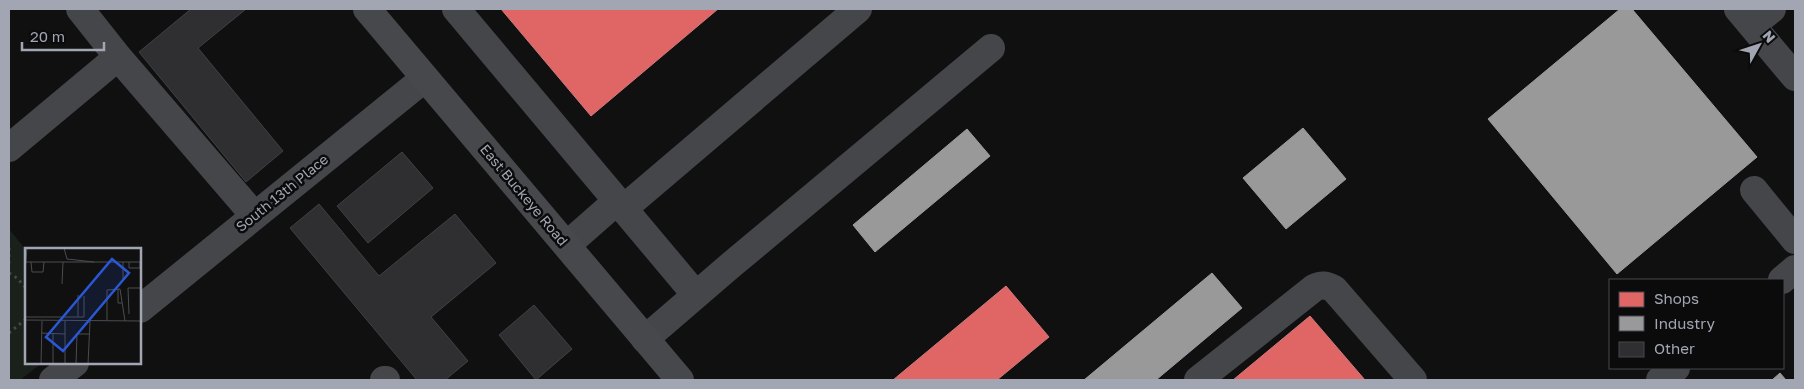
<svg xmlns="http://www.w3.org/2000/svg" width="1804" height="389" viewBox="0 0 1804 389" font-family="'Golos Text',sans-serif">
<rect width="100%" height="100%" fill="#101011"/>
<!-- green -->
<path fill="#1a211b" d="M9,229l17,21v113h16l-22,17h-11z"/>
<!-- shops -->
<path fill="#e06666" stroke="#cd797d" d="M501,9h217l-127,107z
M1006,286l43,51 -52,43h-104z
M1310,316l55,64h-132z"/>
<!-- industry -->
<path fill="#999" stroke="#9b9da0" d="M1620,9h12l125,148 -140,117 -129,-155z
M1303,128l43,51 -60,50 -43,-51z
M967,129l23,27 -115,96 -22,-27z
M1212,273l30,35 -86,72h-72z
M1780,373l6,7h-14z"/>
<!-- building -->
<path fill="#2f2f31" stroke="#404144" d="M191,9h55l-48,39 85,103 -37,31 -107,-130z
M402,152l31,36 -65,55 -31,-37z
M319,204l60,72 76,-62 41,49 -65,54 37,44 -23,19h-28l-127,-152z
M534,305l38,44 -36,31 -37,-45z"/>
<g fill="none" stroke-linecap="round" stroke-linejoin="round">
<!-- path -->
<path stroke="#46474b" stroke-width="3" stroke-dasharray="2.5 4" stroke-linecap="butt" d="M9,248v20
M9,273l8,5 9,10
M9,333l17,-14"/>
<!-- minor -->
<path stroke="#454649" stroke-width="28" d="M80,9l38,48 136,158
M456,9l240,286
M1738,9l57,68
M1752,25l20,-16
M9,148l109,-91
M1754,190l41,50
M623,209l235,-200
M567,245l50,-44
M1782,280l13,-11
M140,309l285,-231
M645,339l86,-74 260,-217
M53,380l22,-17
M384,380h2
M1198,380l116,-92c8,-4 12,-3 20,1l79,91
M1660,380l16,-12"/>
<!-- major -->
<path stroke="#47484b" stroke-width="28" d="M367,9l313,371"/>
</g>
<g text-anchor="middle" stroke-width="5" stroke-linejoin="round" paint-order="stroke">
<!-- street labels -->
<g font-size="14" fill="#a1a6b2" stroke="#0b0b0c">
<text transform="translate(282 193) rotate(-39)" y="5">South 13th Place</text>
<text transform="translate(524 195) rotate(50)" y="5">East Buckeye Road</text>
</g>
</g>
<!-- overview -->
<g transform="translate(25 248)">
<rect width="116" height="116" fill="#101011"/>
<path fill="none" stroke="#4a4c51" stroke-width="1" d="M39,0l3,11 27,3M0,14h117M6,14l1,10h11l1,-10M104,14v6h11v-6M0,24l2,-24M98,31v-17M37,36l1,-22M93,41v14h4M53,47v22M104,66l-1,-26h14M0,69h59M59,69v-21M0,72l117,1M82,73v-31l13,-1 5,32M16,85l24,1M16,116l1,-43M28,116v-30M40,116v-43M51,116l1,-30h12M63,116l2,-43"/>
<path fill="#2a57d4" fill-opacity="0.15" stroke="#2a57d4" stroke-width="2.5" d="M87,11l17,14 -66,78 -17,-14z"/>
<rect width="116" height="116" fill="none" stroke="#a1a6b2" stroke-width="2.5"/>
</g>
<!-- border -->
<rect width="1804" height="389" fill="none" stroke="#a1a6b2" stroke-width="20"/>
<!-- legend -->
<rect x="1609" y="279" width="175" height="90" fill="#0b0b0c" stroke="#47494e"/>
<rect x="1619" y="292" width="25" height="15" fill="#e06666" stroke="#47494e"/>
<text x="1654" y="304" font-size="15" fill="#a1a6b2">Shops</text>
<rect x="1619" y="316" width="25" height="15" fill="#999999" stroke="#47494e"/>
<text x="1654" y="329" font-size="15" fill="#a1a6b2">Industry</text>
<rect x="1619" y="342" width="25" height="15" fill="#2f2f31" stroke="#47494e"/>
<text x="1654" y="354" font-size="15" fill="#a1a6b2">Other</text>
<!-- north arrow -->
<g transform="translate(1759 45) rotate(50)" stroke="#0b0b0c" stroke-width="4" paint-order="stroke">
<path d="M0-4L9 19L0 12L-9 19Z" fill="#a1a6b2"/>
<text y="-8" font-size="14" font-weight="bold" text-anchor="middle" fill="#a1a6b2">N</text>
</g>
<!-- scale -->
<path d="M22 42v8h82v-8" fill="none" stroke="#a1a6b2" stroke-width="2.5"/>
<text x="30" y="42" font-size="15" fill="#a1a6b2" stroke="#0b0b0c" stroke-width="4" paint-order="stroke">20 m</text>
</svg>
